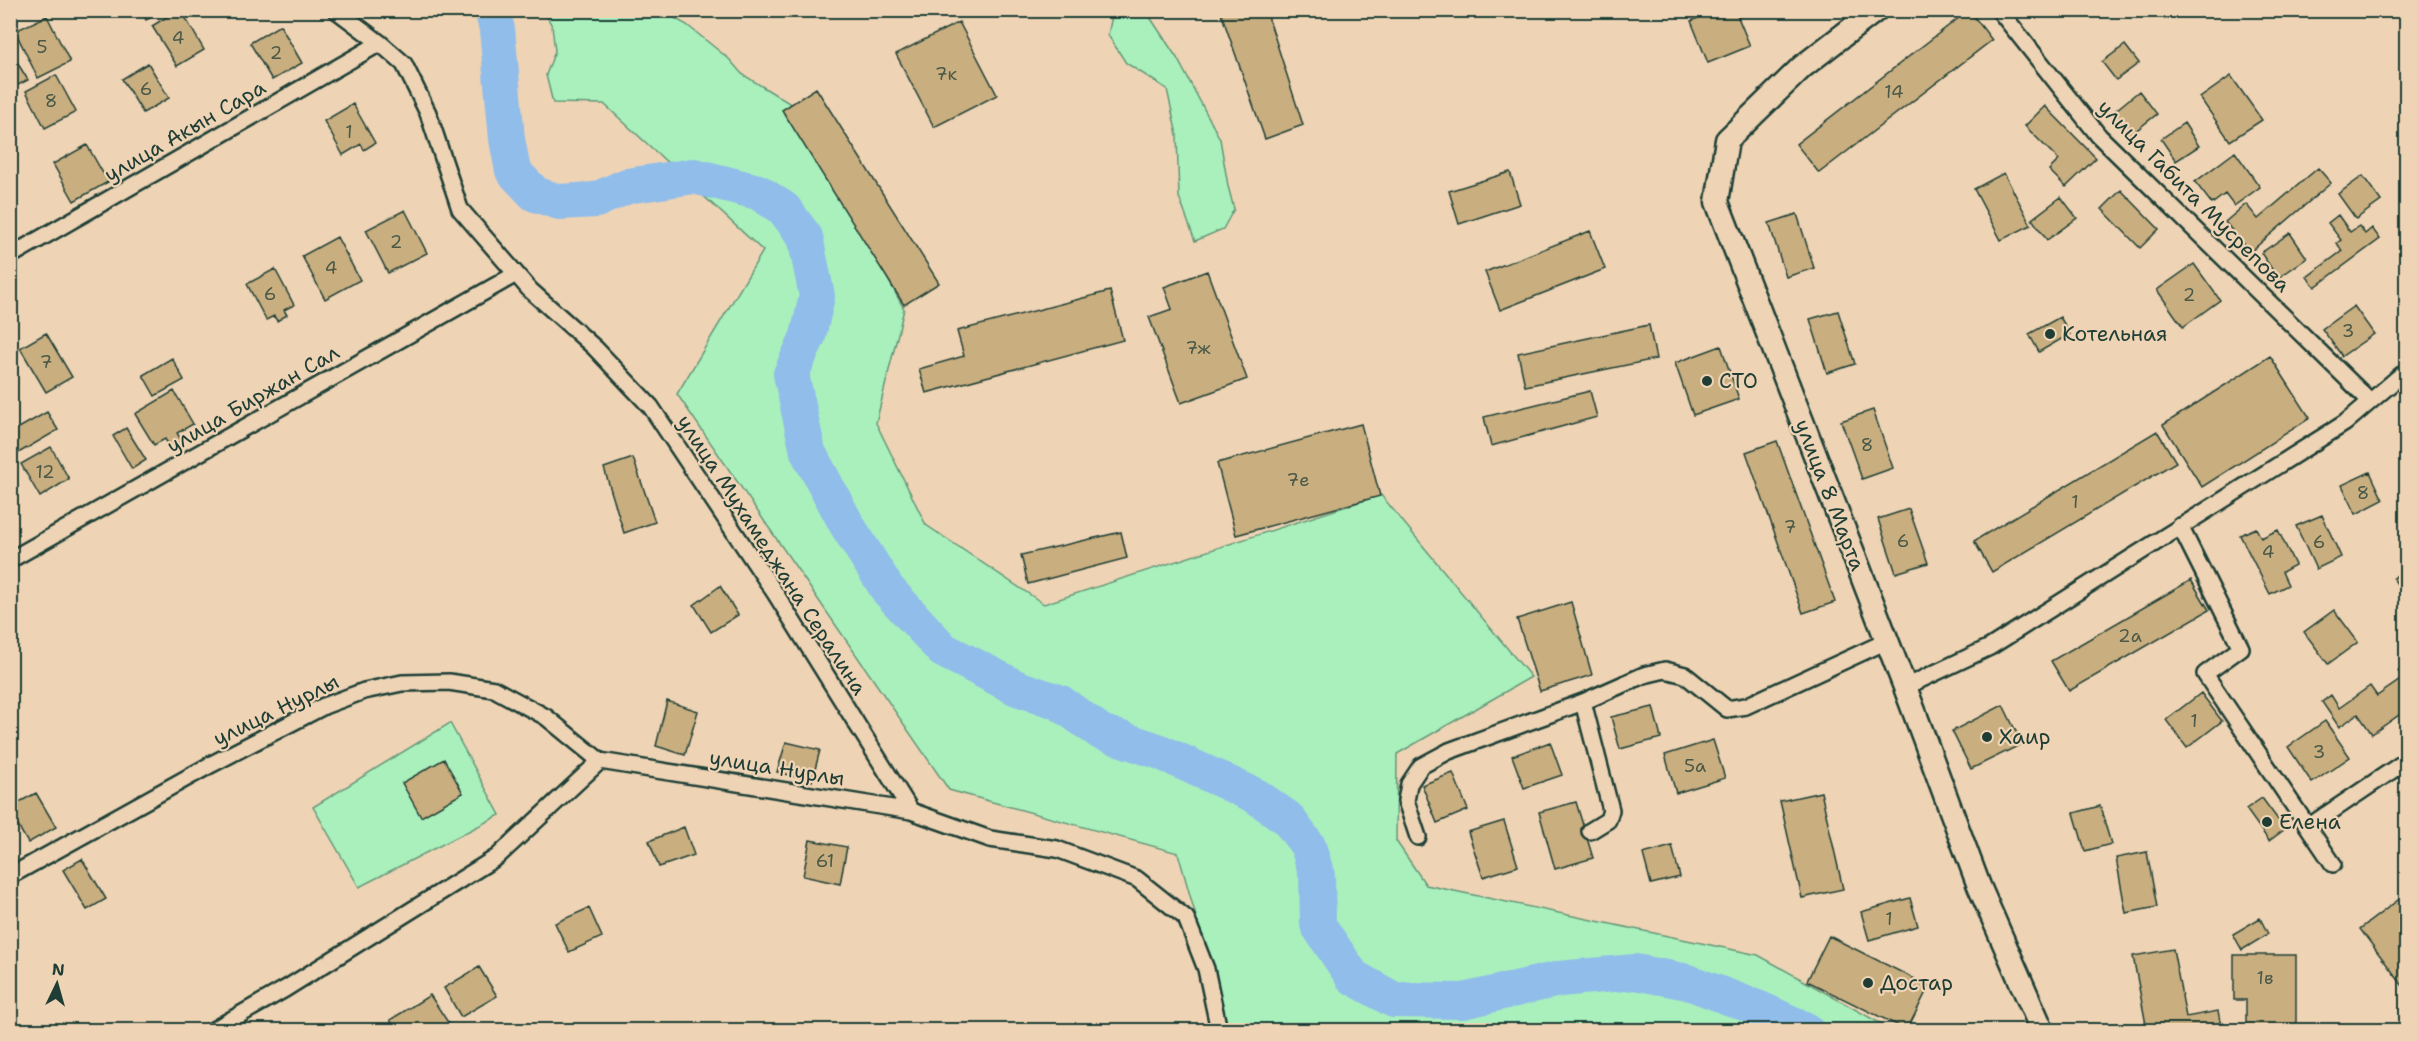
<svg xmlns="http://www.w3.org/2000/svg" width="2417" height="1041" viewBox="0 0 2417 1041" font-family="'Shantell Sans',sans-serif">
<rect width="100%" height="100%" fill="#eed4b5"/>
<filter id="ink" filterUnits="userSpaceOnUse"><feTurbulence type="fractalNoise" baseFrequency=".0167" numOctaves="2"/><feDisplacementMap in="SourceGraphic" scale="12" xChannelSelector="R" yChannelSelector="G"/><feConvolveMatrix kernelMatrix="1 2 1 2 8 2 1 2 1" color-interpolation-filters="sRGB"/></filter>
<g filter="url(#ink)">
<!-- green -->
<path fill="#a9f0bd" stroke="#649678" stroke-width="1.5" d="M544,11h118l25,14 42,34 13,15 52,32 110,203 -28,114 50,102 118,79 337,-109 150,182 -134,77 -1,87 30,44 332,70 134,75h-661l-5,-8 -48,-169 -229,-63 -272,-396 86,-143 -159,-147 -51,-1 -7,-28 9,-24 -3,-25z
M1113,11h33l31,47 43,81 8,47 6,23 -11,20 -28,12 -16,-44 -2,-62 -10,-46 -41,-26 -18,-28z
M450,723l50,92 -141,72 -46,-80z"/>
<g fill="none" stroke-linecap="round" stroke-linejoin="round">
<!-- river -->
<path stroke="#91bdea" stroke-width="36" d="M492,10l5,19 10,110 6,32 22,23 24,8 37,-2 31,-14 67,-10 64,16 26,17 21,28 12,59 -9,40 -17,38 17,78 39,73 41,65 55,60 74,38 42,14 42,30 57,19 98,45 31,22 21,28 9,30 1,49 35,52 41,23 69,1 96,-22 76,-7 53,10 72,27 46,21"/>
</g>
<!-- building -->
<path fill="#c9ae7f" stroke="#1f3d34" stroke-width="1.5" d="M141,10h24l-19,10z
M178,10h3l23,40 -27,16 -25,-40z
M1220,10h46l37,115 -38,14z
M1717,10h18l15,36 -42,17 -17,-42z
M1969,10l23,30 -173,133 -23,-29z
M47,16l23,46 -32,16 -23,-47z
M959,22l38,73 -63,32 -38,-73z
M280,25l22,38 -30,17 -22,-37z
M2125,45l14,18 -23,17 -14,-18z
M10,51l18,29 -18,9z
M148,63l21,35 -26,15 -21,-34z
M56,75l20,37 -31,16 -19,-37z
M2231,76l31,44 -32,21 -30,-43z
M816,88l123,195 -35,22 -122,-195z
M2139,91l18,23 -28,22 -18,-22z
M353,104l22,39 -11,7 -3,-6 -18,11 -19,-34z
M2045,106l51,52 -30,29 -17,-17 10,-10 -34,-34z
M2184,123l15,23 -23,15 -15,-22z
M87,145l21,37 -34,19 -21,-37z
M2235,152l25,35 -26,19 -9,-12 -13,10 -17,-22z
M2318,168l13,15 -81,69 -25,-30 21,-18 12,15z
M1510,172l10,32 -61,20 -10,-33z
M2004,173l27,52 -30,15 -27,-51z
M2363,176l18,25 -25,18 -18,-25z
M2121,190l38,39 -19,19 -38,-39z
M2061,197l16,21 -30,22 -15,-21z
M405,210l22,43 -39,20 -22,-43z
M1797,214l17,54 -28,9 -17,-54z
M2338,215l12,17 9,-6 6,8 7,-6 8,11 -65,48 -8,-10 35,-26 -5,-8 4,-3 -13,-17z
M1590,231l15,38 -105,41 -15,-38z
M2290,233l17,25 -29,20 -17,-25z
M337,237l23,43 -35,19 -23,-43z
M2194,264l26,36 -37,27 -26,-37z
M275,269l19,36 -10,5 3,5 -10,6 -3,-5 -8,4 -19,-36z
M1207,271l40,108 -66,24 -32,-86 23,-8 -8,-22z
M1110,291l13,49 -197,53 -7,-24 45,-13 -7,-25z
M2354,306l20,28 -32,22 -20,-27z
M1838,311l17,53 -28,9 -17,-54z
M2060,317l10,17 -31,18 -10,-18z
M1649,325l7,34 -131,27 -7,-33z
M46,333l26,44 -26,15 -26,-44z
M1721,346l18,53 -46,16 -18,-52z
M2270,356l40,62 -108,69 -39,-62z
M172,358l12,22 -29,16 -12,-21z
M174,391l19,33 -16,9 5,8 -12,6 -5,-8 -11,6 -19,-31z
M1590,391l7,26 -106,29 -7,-29z
M1873,410l20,58 -31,11 -21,-58z
M47,412l11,18 -43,25 -5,-7v-15z
M1361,424l19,72 -144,39 -19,-72z
M126,428l20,32 -14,9 -19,-33z
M2157,431l19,31 -184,110 -18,-31z
M1777,441l58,161 -32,11 -57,-161z
M51,447l18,32 -29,18 -19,-33z
M633,458l22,64 -31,11 -20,-65z
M2370,472l13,28 -27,14 -14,-29z
M1909,509l19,54 -32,10 -18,-54z
M2322,515l19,42 -25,12 -20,-43z
M2256,528l5,10 17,-8 17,35 -13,7 6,13 -18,9 -30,-59z
M1121,532l6,26 -99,26 -7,-29z
M2406,569v29l-13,-20z
M2191,580l18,30 -140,81 -18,-30z
M720,586l18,29 -27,17 -17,-27z
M1571,602l21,73 -52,16 -23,-72z
M2334,610l24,32 -30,22 -24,-32z
M2406,665v45l-34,24 -14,-20 -19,13 -17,-25 9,-7 8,13 31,-22 7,10 26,-18 -5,-7z
M2201,693l21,28 -35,27 -21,-28z
M667,701l31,10 -13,44 -29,-9z
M2003,705l19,39 -51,25 -19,-38z
M1653,707l8,31 -41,11 -9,-32z
M2325,721l25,36 -38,26 -24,-36z
M1713,740l12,38 -49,15 -11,-38z
M786,742l34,8 -8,31 -35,-9z
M1550,742l12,33 -38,13 -12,-32z
M444,759l19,34 -42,24 -19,-34z
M1453,773l15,37 -31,13 -15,-38z
M1821,792l22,97 -41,9 -22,-97z
M36,793l20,34 -28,16 -18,-31v-5z
M2262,798l23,31 -16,12 -23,-32z
M1576,802l17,56 -38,11 -16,-57z
M2100,806l11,38 -26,7 -11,-38z
M1504,821l14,45 -35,11 -15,-45z
M684,827l10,28 -35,12 -10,-26z
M810,840l37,7 -7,37 -37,-8z
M1672,846l8,31 -29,7 -8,-30z
M2147,852l10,55 -31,6 -10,-55z
M82,859l24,40 -19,11 -24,-40z
M2406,894v96l-46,-61z
M1910,898l8,28 -49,14 -8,-28z
M589,908l13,29 -33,15 -14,-29z
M2260,918l8,16 -26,16 -9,-16z
M1829,936l100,50 -22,44 -100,-49z
M2173,949l13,68 32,-6 4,19h-75l-14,-74z
M2234,955h62v75h-50v-30h-12z
M479,967l18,29 -36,21 -17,-29z
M430,995l21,32 -6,3h-49l-6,-10z"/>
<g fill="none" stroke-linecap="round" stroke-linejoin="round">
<defs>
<path id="street" d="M336,10l44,33 24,21 24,49 32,96 70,81 65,58 56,59 124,186 136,218 79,28 67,10 80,30 49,39 20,51 13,61
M1999,10l100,126 271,265
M10,256l370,-213
M2180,526l61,122 -36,26 128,190
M10,560l506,-286
M1905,687l85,-40 355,-224 61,-52
M1583,702l28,108 -3,10 -18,11
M2308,827l98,-66
M1418,837l-12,-36 3,-17 12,-18 28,-15 134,-49 61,-27 21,-5 20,5 42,34 19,-3 141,-65
M10,876l202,-112 112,-58 40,-15 38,-8 47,-1 45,7 52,28 54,44
M213,1030l72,-41 212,-132 103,-96 311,50"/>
<path id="secondary" d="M1876,10l-74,57 -75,73 -10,62 188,485 74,199 63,144"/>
</defs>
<!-- street casing -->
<use href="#street" stroke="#1f3d34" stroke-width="20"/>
<!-- secondary casing -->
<use href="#secondary" stroke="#1f3d34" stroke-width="27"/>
<!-- street -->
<use href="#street" stroke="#eed4b5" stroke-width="15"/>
<!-- secondary -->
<use href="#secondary" stroke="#eed4b5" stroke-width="22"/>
</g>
</g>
<!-- markers -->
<g fill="#1f3d34" stroke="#eed4b5" stroke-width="2">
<circle cx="2050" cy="334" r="6"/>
<circle cx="1707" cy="381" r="6"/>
<circle cx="1987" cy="737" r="6"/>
<circle cx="2267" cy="822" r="6"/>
<circle cx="1868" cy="983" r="6"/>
</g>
<g text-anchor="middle" stroke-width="4.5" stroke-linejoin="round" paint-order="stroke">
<!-- number labels -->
<g font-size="18" fill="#4a5947">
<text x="178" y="44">4</text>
<text x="42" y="53">5</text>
<text x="276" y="59">2</text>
<text x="946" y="80">7к</text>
<text x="146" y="95">6</text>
<text x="1894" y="98">14</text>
<text x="51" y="107">8</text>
<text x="349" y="138">1</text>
<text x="396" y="248">2</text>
<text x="331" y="274">4</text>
<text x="270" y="300">6</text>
<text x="2189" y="301">2</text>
<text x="2348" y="337">3</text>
<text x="1198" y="354">7ж</text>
<text x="46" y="368">7</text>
<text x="1867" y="451">8</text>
<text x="45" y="478">12</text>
<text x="1298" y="486">7е</text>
<text x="2363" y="499">8</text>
<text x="2075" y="508">1</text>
<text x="1790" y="533">7</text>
<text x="1903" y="547">6</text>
<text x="2319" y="548">6</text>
<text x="2268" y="558">4</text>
<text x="2130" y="642">2а</text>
<text x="2194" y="727">1</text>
<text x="2319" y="758">3</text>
<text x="1695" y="772">5а</text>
<text x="825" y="867">61</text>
<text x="1889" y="925">1</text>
<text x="2265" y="984">1в</text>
</g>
<!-- street labels -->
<g font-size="21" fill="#1f3d34" stroke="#eed4b5">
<text transform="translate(185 131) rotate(-30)" y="7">улица Акын Сара</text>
<text transform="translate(2194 196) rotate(45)" y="7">улица Габита Мусрепова</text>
<text transform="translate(253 399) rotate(-30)" y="7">улица Биржан Сал</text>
<text transform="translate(1830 495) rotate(69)" y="7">улица 8 Марта</text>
<text transform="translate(772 555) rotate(57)" y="7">улица Мухамеджана Сералина</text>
<text transform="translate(276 710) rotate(-26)" y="7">улица Нурлы</text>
<text transform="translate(777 768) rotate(9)" y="7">улица Нурлы</text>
</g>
<!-- poi labels -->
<g font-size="21" fill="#1f3d34" stroke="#eed4b5" text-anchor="start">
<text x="2062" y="341">Котельная</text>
<text x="1719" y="388">СТО</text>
<text x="1999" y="744">Хаир</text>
<text x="2279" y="829">Елена</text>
<text x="1880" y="990">Достар</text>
</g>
</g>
<!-- margin -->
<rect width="2417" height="1041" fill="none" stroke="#eed4b5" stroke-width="36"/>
<rect x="18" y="18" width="2381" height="1005" fill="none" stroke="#1f3d34" stroke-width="2" filter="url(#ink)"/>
<!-- north arrow -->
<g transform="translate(57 984) rotate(5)" stroke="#eed4b5" stroke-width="4.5" paint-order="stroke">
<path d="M0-4.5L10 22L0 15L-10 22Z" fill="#1f3d34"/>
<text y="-9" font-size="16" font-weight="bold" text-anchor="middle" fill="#1f3d34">N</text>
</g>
</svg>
